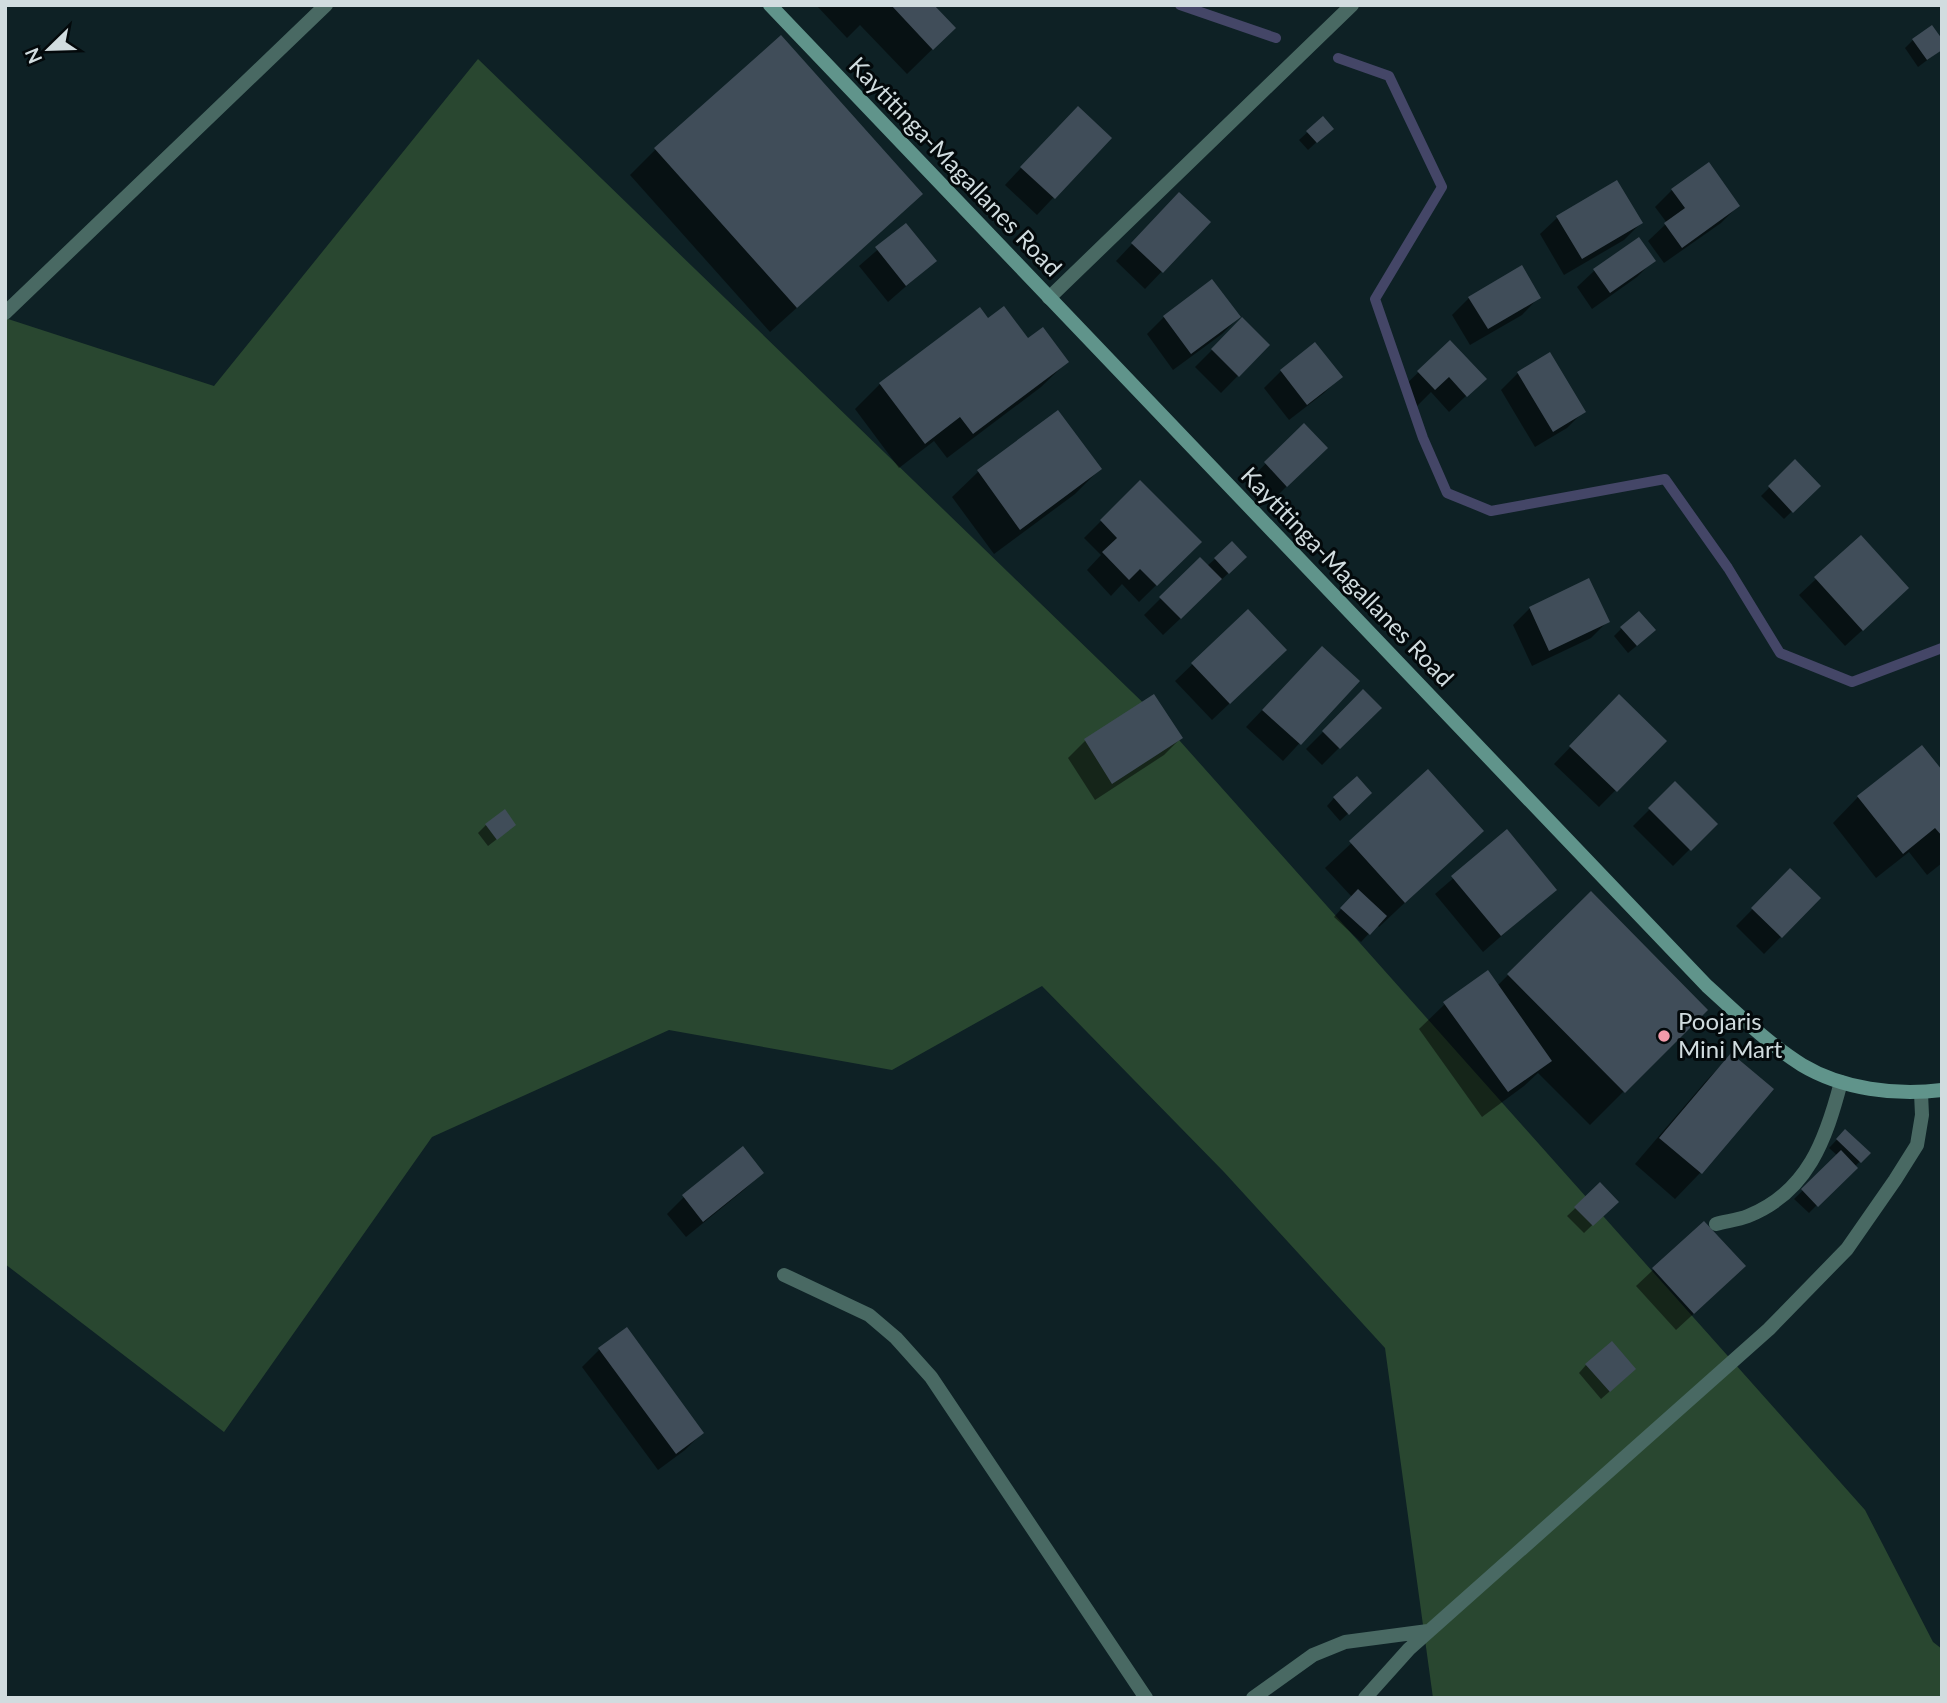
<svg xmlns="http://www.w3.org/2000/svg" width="1947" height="1703" viewBox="0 0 1947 1703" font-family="Lato,sans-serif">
<rect width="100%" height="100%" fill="#0e2125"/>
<!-- green -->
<path fill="#294730" d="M478,59l685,663 702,788 68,132 9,7v49h-509l-48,-350 -161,-176 -182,-186 -150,84 -223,-40 -237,107 -208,295 -219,-168v-946l209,68z"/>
<!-- shadow -->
<path fill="#0007" d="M816,5h116l22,23 -47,46 -47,-49 -13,13z
M1913,40l29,9 -24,18 -13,-19z
M1322,119l1,17 -15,14 -9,-10z
M1061,125l48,13 -72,77 -32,-30z
M656,149l239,70 -125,113 -140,-157z
M1672,190l66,16 -17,17 -57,40 -16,-22 19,-18 -12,-16z
M1163,211l46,11 -64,67 -29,-28z
M1557,218l84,5 -17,17 -60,35 -24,-41z
M906,225l29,36 -47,41 -29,-36z
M1654,260l-17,17 -45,32 -15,-22 17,-16z
M1212,282l27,35 -17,17 -49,36 -26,-36 17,-17z
M1469,298h69l-16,17 -52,30 -18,-30z
M1242,320l26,25 -47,48 -26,-26z
M987,321l80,41 -26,25 -94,71 -13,-17 -35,27 -44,-59 25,-25z
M1450,342l17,53 -18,17 -18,-20 -14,14 -16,-17z
M1281,371l59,6 -16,16 -35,27 -25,-32z
M1518,373l66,38 -17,17 -32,19 -34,-57z
M1058,412l42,57 -25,25 -81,60 -42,-57 26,-25z
M1304,426l21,22 -55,55 -21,-23z
M1795,462l23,24 -34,33 -23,-23z
M1140,482l60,60 -61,60 -17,-18 -11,12 -24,-26 14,-15 -17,-17z
M1861,537l29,68 -45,41 -46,-51z
M1200,559l7,7 8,-7 22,6 -74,70 -19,-20z
M1530,608l78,13 -17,17 -59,28 -19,-41z
M1248,611l20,56 -56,53 -37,-39z
M1622,628l24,10 -18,15 -14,-17z
M1305,665l52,16 -74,80 -37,-34z
M1363,692l16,16 -57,57 -16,-16z
M1619,697l45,44 -65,66 -45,-43z
M1181,738l-17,17 -69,45 -27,-42 17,-17z
M1427,772l54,59 -102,96 -2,-2 -16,17 -27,-25 18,-20 -27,-29z
M1942,773v90l-15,12 -18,-23 -33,26 -43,-55 25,-26z
M1675,784l40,40 -42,42 -40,-40z
M1370,793l-30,28 -13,-15 7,-8z
M486,825l20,7 -18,14 -10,-13z
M1507,832l47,58 -71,62 -48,-58z
M1790,871l29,27 -55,56 -28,-28z
M1591,893l114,117 -115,115 -52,-52 -14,13 -42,31 -63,-88 26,-25 52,-18z
M1731,1055l40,34 -71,84 -25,26 -40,-35 71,-83z
M1845,1131l23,22 -59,60 -15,-14 44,-43 -9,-8z
M762,1173l-17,16 -59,48 -19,-23 17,-17z
M1600,1185l16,17 -32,31 -17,-17z
M1703,1223l24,60 -51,47 -40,-44z
M626,1329l76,104 -17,17 -27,20 -76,-103 17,-17z
M1586,1365l40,12 -25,22 -22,-26z"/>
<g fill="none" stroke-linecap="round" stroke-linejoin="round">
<!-- stream -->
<path stroke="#444667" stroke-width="10" d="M1180,5l96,33
M1338,58l51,18 53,111 -67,112 48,139 24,55 44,18 174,-32 63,89 52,85 72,29 90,-34"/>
</g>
<!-- building -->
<path fill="#404d59" d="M891,5h43l22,23 -23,22z
M1932,25l10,14v11l-15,10 -15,-21z
M781,35l142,159 -126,114 -143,-160z
M1078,106l34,32 -57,61 -35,-32z
M1323,116l11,13 -17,14 -11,-12z
M1709,162l31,44 -58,42 -18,-25 21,-15 -14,-19z
M1617,180l26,43 -61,36 -26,-43z
M1179,192l32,30 -48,51 -32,-30z
M906,223l31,38 -31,25 -31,-39z
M1639,237l17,24 -46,32 -17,-24z
M1522,265l19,33 -53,31 -20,-32z
M1212,279l29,38 -50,37 -28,-38z
M1004,306l24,32 15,-11 26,35 -96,72 -13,-17 -35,27 -46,-61 101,-76 8,11z
M1242,317l28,28 -31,32 -28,-28z
M1450,340l37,39 -20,18 -18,-20 -14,13 -18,-19z
M1315,342l28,35 -36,28 -27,-35z
M1550,352l36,60 -33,20 -36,-60z
M1058,410l44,59 -82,61 -43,-60z
M1304,423l24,25 -41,39 -23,-25z
M1795,459l26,27 -28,27 -25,-27z
M1140,480l62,62 -45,44 -17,-17 -11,11 -27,-28 15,-14 -17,-18z
M1861,535l48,53 -46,43 -49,-54z
M1232,541l15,16 -18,17 -15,-16z
M1200,557l22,22 -41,40 -22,-22z
M1589,578l21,44 -61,29 -20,-44z
M1248,609l39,41 -57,54 -39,-41z
M1639,611l17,19 -19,16 -17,-19z
M1322,646l38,35 -59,64 -39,-35z
M1363,689l19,19 -42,41 -18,-18z
M1154,694l29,44 -71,46 -28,-45z
M1619,694l48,47 -50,51 -48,-46z
M1922,745l20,25v66l-7,-8 -32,26 -46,-58z
M1428,769l56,62 -79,72 -56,-62z
M1357,776l15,17 -23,22 -16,-18z
M1675,781l43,43 -27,27 -43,-43z
M505,809l11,16 -19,15 -12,-16z
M1507,829l50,61 -56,46 -50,-60z
M1790,868l31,30 -39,40 -31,-30z
M1358,889l29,27 -17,19 -30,-27z
M1591,891l117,119 -83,83 -118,-119z
M1488,970l64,91 -44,31 -65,-90z
M1731,1053l43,36 -72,85 -43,-36z
M1845,1129l26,24 -10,10 -25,-24z
M743,1146l21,27 -61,49 -21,-27z
M1841,1150l17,18 -40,39 -17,-18z
M1600,1182l19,20 -26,24 -19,-19z
M1704,1221l42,45 -52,48 -42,-46z
M627,1327l77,106 -28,21 -78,-106z
M1612,1341l24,28 -26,23 -25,-28z"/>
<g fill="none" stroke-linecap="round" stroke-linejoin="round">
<!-- service -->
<path stroke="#496963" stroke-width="14" d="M1716,1224c11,-3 22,-4 32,-8 60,-24 78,-77 93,-134
M784,1275l85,40 27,23 35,39 215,321
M1253,1698l60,-43 32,-13 83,-11
M1365,1698l44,-49 360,-320 78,-80 48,-69 22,-35 5,-30 -1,-22"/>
<!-- minor -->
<path stroke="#496963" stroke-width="14" d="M1049,298l303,-293
M5,313l321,-308"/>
<!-- secondary -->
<path stroke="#60948b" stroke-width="14" d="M770,5l937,981c30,27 60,57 95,79 40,24 94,31 140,25"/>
</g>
<!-- markers -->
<circle fill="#f39aaa" stroke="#03090b" stroke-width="2.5" cx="1664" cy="1036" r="7"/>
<g text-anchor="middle" stroke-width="6" stroke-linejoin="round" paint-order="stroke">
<!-- street labels -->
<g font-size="24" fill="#d1dcdf" stroke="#03090b">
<text transform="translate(955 167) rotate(46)" y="8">Kaytitinga-Magallanes Road</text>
<text transform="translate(1347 577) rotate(46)" y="8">Kaytitinga-Magallanes Road</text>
</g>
<!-- poi labels -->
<g font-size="24" fill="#d1dcdf" stroke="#03090b" text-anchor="start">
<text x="1678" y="1030">Poojaris<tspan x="1678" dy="28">Mini Mart</tspan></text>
</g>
</g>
<!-- border -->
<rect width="1947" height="1703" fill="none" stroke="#d1dcdf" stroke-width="14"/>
<!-- north arrow -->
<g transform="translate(49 49) rotate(247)" stroke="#03090b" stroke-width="5" paint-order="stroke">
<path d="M0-5L12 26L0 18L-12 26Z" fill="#d1dcdf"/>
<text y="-10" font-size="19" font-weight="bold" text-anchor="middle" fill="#d1dcdf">N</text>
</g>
</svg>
